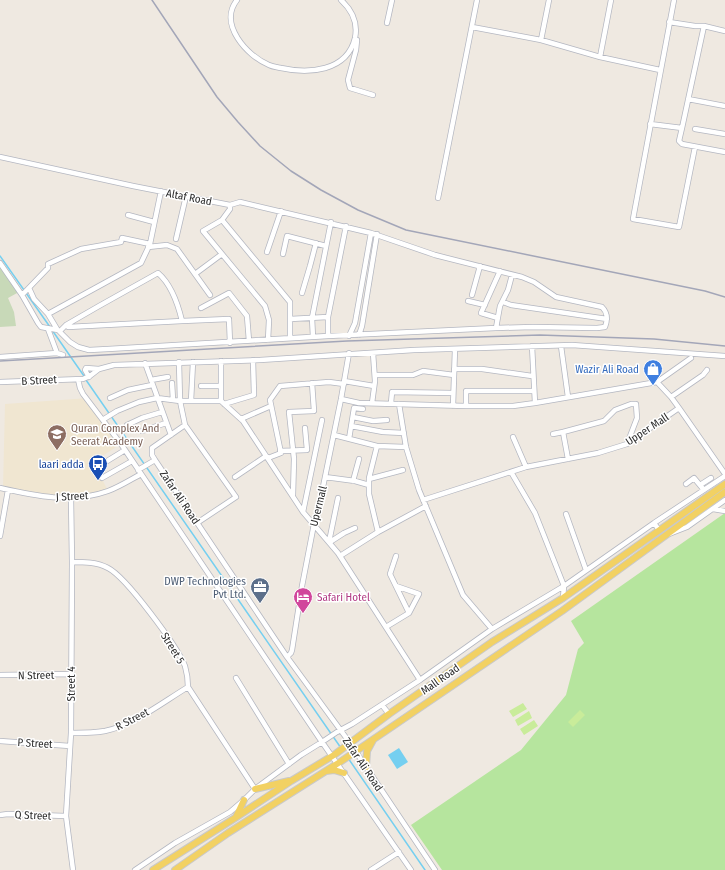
<svg xmlns="http://www.w3.org/2000/svg" width="725" height="870" viewBox="0 0 725 870" font-family="'Fira Sans Condensed',sans-serif">
<rect width="100%" height="100%" fill="#efe9e1"/>
<!-- education -->
<path fill="#f0e6d1" d="M89,398l32,46 -22,14 4,23 5,10 -37,7 -68,-10 2,-84z"/>
<!-- green -->
<path fill="#b6e59e" d="M725,513v357h-283l-31,-45 110,-75 45,-55 12,-46 6,-6 -13,-22z"/>
<!-- cemetery -->
<path fill="#c8d9b8" d="M0,264l19,28 -11,6 6,14 2,14 -16,1z"/>
<!-- pitch -->
<path fill="#c9ec9a" d="M523,703l4,6 -14,8 -4,-6z
M580,710l5,5 -12,12 -5,-5z
M529,711l3,7 -14,8 -3,-6z
M534,720l4,6 -14,9 -4,-6z"/>
<!-- water -->
<path fill="#75cff0" d="M399,748l9,14 -11,7 -9,-14z"/>
<g fill="none" stroke-linecap="round" stroke-linejoin="round">
<!-- stream -->
<path stroke="#75cff0" stroke-width="1.5" d="M0,256l50,71
M52,330l32,46
M86,380l255,368
M348,758l77,112"/>
<defs>
<path id="minor" d="M237,0c-19,24 10,56 32,65 4,2 8,2 12,3 27,6 66,4 74,-30 3,-15 -3,-28 -14,-38
M674,0l-41,219 46,8 16,-80
M669,22l26,4h9
M387,23l5,-23
M472,27l69,13 59,17 60,13
M357,40l-1,10 -8,30 2,8 23,7
M541,40l8,-40
M600,57l11,-57
M688,99l37,7
M650,124l32,4 -3,13 3,3 43,8
M682,128l22,-102 21,5
M695,129l30,5
M0,157l133,29 97,19 10,-3 131,31 64,22 87,22 12,5 22,15 46,10c6,6 6,12 3,20l-8,1 -64,-1 -37,1 -168,8 -220,13 -19,1 -11,-3 -8,-5 -12,-12 -17,-3 -3,-4 -16,-28 -22,-32
M438,198l39,-198
M230,205v4l-8,11 68,82v36
M128,215l26,7
M222,220l-19,11 62,75 4,14 -1,20
M176,239l10,-43
M148,247l19,-2 10,4 33,46
M267,252l14,-41
M283,254l4,-18 39,10
M195,274l27,-20
M29,288l5,11 14,15 9,15
M302,293l8,-27 6,-23
M22,295l26,-27v-4l33,-15 40,-7 1,-4 28,6 11,-53
M472,295l8,-29
M468,301l17,4
M503,302l8,3 96,14
M201,308l28,-15 18,23 2,25
M48,314l93,-51 9,-19
M498,318l-17,-5 19,-42
M290,319l38,-2
M182,321l47,-2 1,24
M496,328l4,-22 8,-16 4,-15
M48,329l9,24
M60,331l6,-6 33,-19 59,-33c14,12 20,31 24,48l-114,6 -2,-2
M359,335l3,-9 15,-92
M328,336v-19l18,-91
M349,336l6,-13 16,-90
M313,337l-1,-19 19,-96
M532,346l3,57
M561,346l7,51
M0,357l57,-4 6,2
M145,363l26,72
M454,369h28l50,7
M375,375h38l10,-4 31,4
M89,377l-4,-7 1,-2 13,1
M78,379l2,9 3,6 38,50 201,298 89,128
M151,380l17,-3
M344,381l30,5
M0,382l83,-3 7,-3 9,-7 15,-4 146,-5 154,-10 158,-5 153,11
M657,382l34,-24
M172,383l1,17
M201,386h20
M671,397l32,-22 4,-5
M110,398l18,-8 24,-5
M341,399l18,4 107,3h47l22,-3 122,-21 14,15 8,11 -52,36 -29,9 -72,14 -103,33
M191,401l2,-39
M221,401v-40
M372,403l3,-22 -2,-28
M391,403l1,-11 61,1
M224,404l30,-9 -1,-35
M399,404l7,43 13,43 44,105 29,34
M453,406l2,-57
M466,406v-15h67
M679,408l46,66
M353,417l20,4 14,-1
M104,419l13,-8 22,-9 18,-4 23,3h41l22,20 60,91 35,41 82,127
M241,419l30,-13
M127,425l15,-7 20,-6
M185,425l51,72 -39,26
M351,426l32,6 21,1
M142,431l24,-8
M553,434l10,-2
M334,435l43,11 29,1
M513,437l13,30
M349,439l5,-31 9,1
M377,446l-8,32v16l9,38
M280,451l27,-1 -2,-22
M268,458l13,-5 -11,-53 10,-14 49,-4 15,2
M568,459l-5,-27 41,-11 11,-11 16,-6h5l1,14 -10,26
M155,460l-3,-5v-7l33,-23 -5,-24 -1,-39
M99,466l26,-16
M138,470l17,-10 132,197 63,86 85,127
M511,472l24,41 29,73 -1,12
M235,477l31,-21
M325,477l30,4 14,4
M102,478l30,-17
M369,479l34,-9
M353,481l6,-22
M686,484l8,-6 10,12
M700,485l11,-7
M0,488c35,8 72,16 108,3 11,-4 22,-11 33,-17
M293,495l1,-36 -5,-47 25,-1 -2,-28
M71,498l1,64 -1,171 -5,83 7,54
M713,509l12,2
M303,512l19,-92
M566,514l20,56
M659,530l-5,-7 71,-47
M669,534l18,-7 38,-27
M0,536l8,-46
M328,540l2,-3 8,-39
M330,542l14,-9 11,-5
M340,556l38,-24 48,-26
M396,556l-6,18 19,39
M72,562c12,0 25,0 36,6 18,9 69,78 77,98 2,7 3,13 3,21l67,102
M386,627l23,-14 10,-19 -23,-8
M287,657l4,-4 1,-3 10,-64 12,-62 2,-3 25,-122 8,-46
M0,675l71,-1
M236,678l53,86
M382,705l7,9
M71,733c11,0 23,0 34,-2 29,-6 58,-29 83,-44
M0,741l70,5
M0,815l8,-1 58,2
M135,870l40,-27 55,-31 14,-12 11,-11 46,-34 21,-13 15,-10 15,-8 68,-44 72,-51 72,-43 90,-63
M371,870l28,-18"/>
<path id="major" d="M366,767l1,-16 6,-11
M326,771l8,-1 10,3
M255,789l34,-8
M236,817l8,-17
M153,870l82,-52 56,-37 43,-26 55,-41 103,-72 71,-44 162,-114
M175,870l53,-37 112,-71 222,-151 163,-119"/>
</defs>
<!-- minor casing -->
<use href="#minor" stroke="#b4b7c1" stroke-width="6"/>
<!-- major casing -->
<use href="#major" stroke="#c9c9c9" stroke-width="8"/>
<!-- minor -->
<use href="#minor" stroke="#fff" stroke-width="4.5"/>
<!-- major -->
<use href="#major" stroke="#f2d163" stroke-width="6"/>
<!-- rail -->
<path stroke="#a3a6b8" stroke-width="1.5" d="M152,0l65,97 21,25 22,24 31,25 30,19 37,20 48,20 299,61 20,6
M0,361l347,-20 193,-6 114,4 71,7"/>
</g>
<!-- icons -->
<defs>
<symbol id="shop-pin" viewBox="-11 -11 22 30"><path d="M0 17L-7.5 6A9.5 9.5 0 1 1 7.5 6Z" fill="#3f7fe0" stroke="#fff"/><path d="M-5-2.5h2.3a2.7 3.5 0 0 1 5.4 0H5L5.5 6h-11ZM-1.5-2.5h3a1.5 2.3 0 0 0-3 0Z" fill="#fff"/></symbol>
<symbol id="school-pin" viewBox="-11 -11 22 30"><path d="M0 17L-7.5 6A9.5 9.5 0 1 1 7.5 6Z" fill="#8d6e63" stroke="#fff"/><path d="M0-5L7-2L0 1L-7-2ZM-4 1L0 2.5L4 1V4Q0 6-4 4Z" fill="#fff"/></symbol>
<symbol id="bus-pin" viewBox="-11 -11 22 30"><path d="M0 17L-7.5 6A9.5 9.5 0 1 1 7.5 6Z" fill="#1a4fb4" stroke="#fff"/><path d="M-5-6H5V4H4V6H2V4H-2V6H-4V4H-5ZM-3.5-4V0h7V-4ZM-3.5 1.2v1.5H-2V1.2ZM2 1.2v1.5H3.5V1.2Z" fill="#fff"/></symbol>
<symbol id="office-pin" viewBox="-11 -11 22 30"><path d="M0 17L-7.5 6A9.5 9.5 0 1 1 7.5 6Z" fill="#5c6f8a" stroke="#fff"/><path d="M-6-3h4V-5.5h4V-3h4V5H-6ZM-1-4.5V-3h2v-1.5ZM-6 0V1H6V0Z" fill="#fff"/></symbol>
<symbol id="hotel-pin" viewBox="-11 -11 22 30"><path d="M0 17L-7.5 6A9.5 9.5 0 1 1 7.5 6Z" fill="#d1479c" stroke="#fff"/><path d="M-6-4.5h1.5V1H6V5H4.5V3h-9V5H-6ZM-4 0a1.8 1.8 0 1 1 3.6 0ZM.5 0V-2.5h3Q6-2.5 6 0Z" fill="#fff"/></symbol>
</defs>
<g fill-rule="evenodd">
<use href="#shop-pin" x="642" y="358" width="22" height="30"/>
<use href="#school-pin" x="46" y="423" width="22" height="30"/>
<use href="#bus-pin" x="87" y="453" width="22" height="30"/>
<use href="#office-pin" x="249" y="576" width="22" height="30"/>
<use href="#hotel-pin" x="292" y="586" width="22" height="30"/>
</g>
<g text-anchor="middle" stroke-width="3" stroke-linejoin="round" paint-order="stroke">
<!-- street labels -->
<g font-size="11" fill="#2e2e2e" stroke="#fff">
<text transform="translate(189 197) rotate(11)" y="4">Altaf Road</text>
<text transform="translate(39 380) rotate(-3)" y="4">B Street</text>
<text transform="translate(647 429) rotate(-33)" y="4">Upper Mall</text>
<text transform="translate(72 496) rotate(-3)" y="4">J Street</text>
<text transform="translate(180 497) rotate(56)" y="4">Zafar Ali Road</text>
<text transform="translate(318 506) rotate(-76)" y="4">Upermall</text>
<text transform="translate(173 648) rotate(58)" y="4">Street 5</text>
<text transform="translate(36 675) rotate(-1)" y="4">N Street</text>
<text transform="translate(440 679) rotate(-35)" y="4">Mall Road</text>
<text transform="translate(71 684) rotate(-90)" y="4">Street 4</text>
<text transform="translate(132 719) rotate(-27)" y="4">R Street</text>
<text transform="translate(35 743) rotate(3)" y="4">P Street</text>
<text transform="translate(363 764) rotate(56)" y="4">Zafar Ali Road</text>
<text transform="translate(33 815) rotate(2)" y="4">Q Street</text>
</g>
<!-- shop labels -->
<g font-size="11" fill="#366cbe" stroke="#fff" text-anchor="end">
<text x="639" y="373">Wazir Ali Road</text>
</g>
<!-- education labels -->
<g font-size="11" fill="#785e54" stroke="#fff" text-anchor="start">
<text x="71" y="432">Quran Complex And<tspan x="71" dy="13">Seerat Academy</tspan></text>
</g>
<!-- transit labels -->
<g font-size="11" fill="#164399" stroke="#fff" text-anchor="end">
<text x="84" y="468">laari adda</text>
</g>
<!-- service labels -->
<g font-size="11" fill="#4e5e75" stroke="#fff" text-anchor="end">
<text x="246" y="585">DWP Technologies<tspan x="246" dy="13">Pvt Ltd.</tspan></text>
</g>
<!-- hotel labels -->
<g font-size="11" fill="#b23c85" stroke="#fff" text-anchor="start">
<text x="317" y="601">Safari Hotel</text>
</g>
</g>
</svg>
